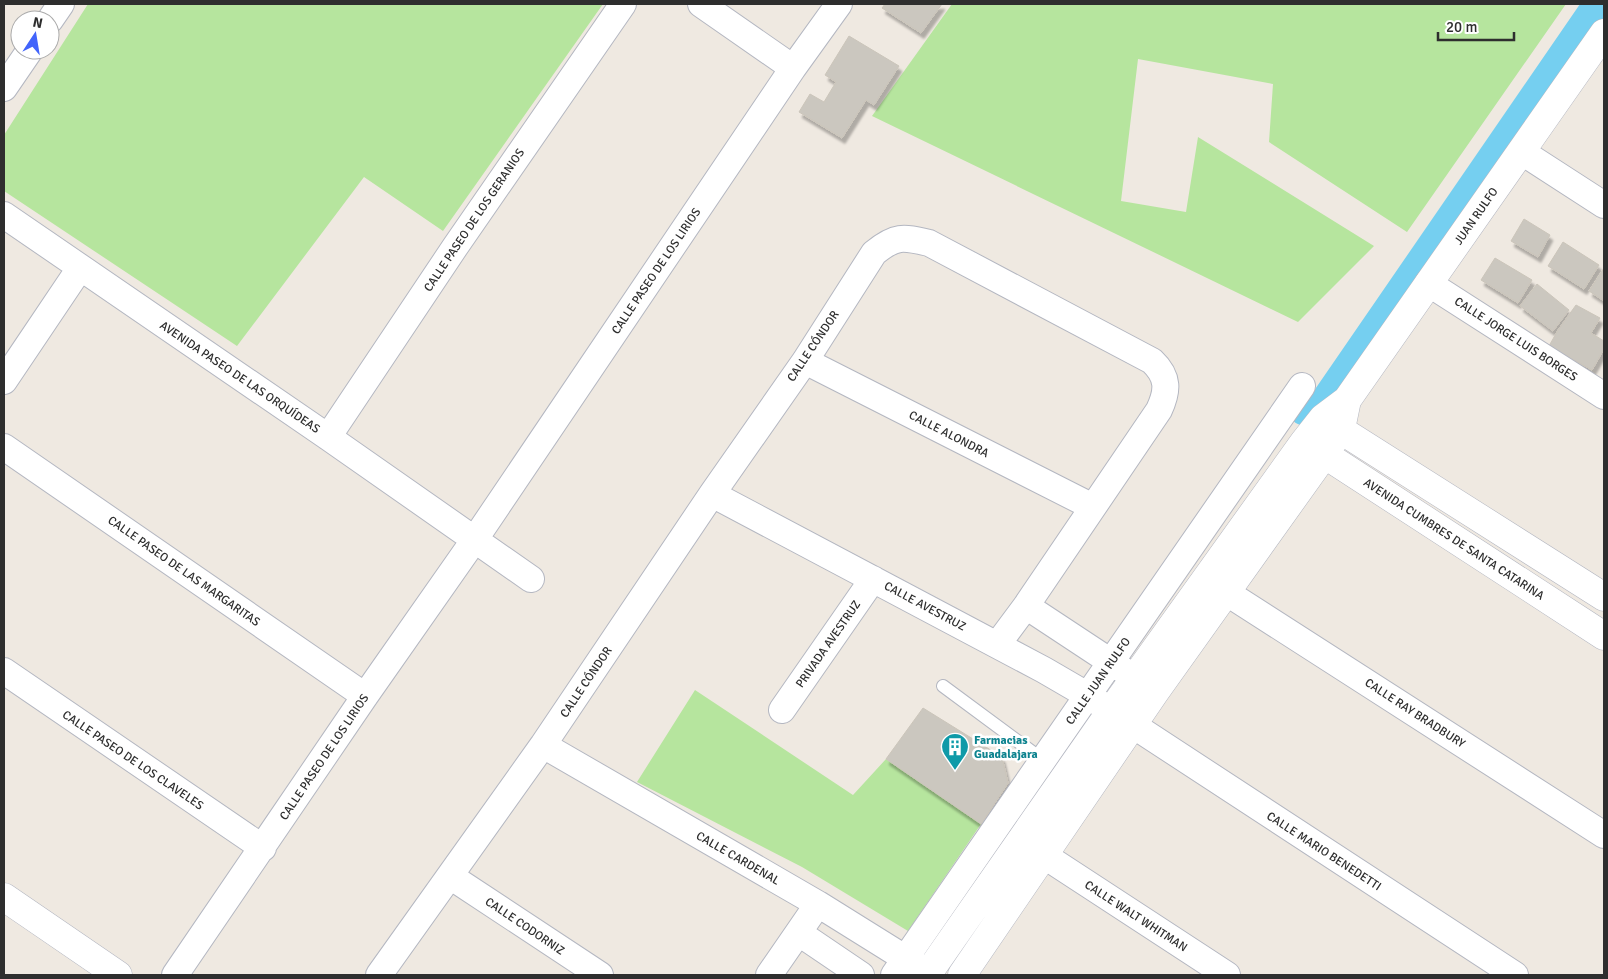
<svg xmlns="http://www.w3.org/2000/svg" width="1608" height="979" viewBox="0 0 1608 979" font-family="Signika,sans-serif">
<defs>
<filter id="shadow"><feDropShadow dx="3" dy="5.5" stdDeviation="1" flood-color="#0004"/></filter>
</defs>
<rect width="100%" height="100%" fill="#efe9e1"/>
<!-- green -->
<path fill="#b6e59e" d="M88,4h515l-160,227 -79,-54 -127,169 -233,-155v-56z
M952,4h614l-159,228 -138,-90 4,-58 -135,-25 -17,142 65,11 12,-75 176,109 -76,76 -426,-206z
M695,690l158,105 33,-36 95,65 -73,107 -106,-64 -165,-85z"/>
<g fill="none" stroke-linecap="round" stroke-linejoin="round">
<!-- canal -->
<path stroke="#75cff0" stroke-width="28" d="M1303,411l21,-10 273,-397"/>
</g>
<!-- building -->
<path fill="#cbc7bf" stroke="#cbc5ba" filter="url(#shadow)" d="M885,4h57l-21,29 -39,-25z
M849,36l50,30 -25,39 -8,-5 -24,38 -43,-26 11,-18 14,8 12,-20 -11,-7z
M1524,219l26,16 -12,22 -27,-16z
M1563,242l36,23 -15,24 -36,-23z
M1495,258l37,22 -14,23 -37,-23z
M1604,268v33l-15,-10z
M1537,284l32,26 -16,21 -33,-25z
M1576,305l24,13 -9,15 13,8v8l-12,21 -43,-24 9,-16z
M923,708l79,49 6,26 -27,41 -95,-65z"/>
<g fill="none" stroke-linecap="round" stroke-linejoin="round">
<defs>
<path id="service" d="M943,686l100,74"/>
<path id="minor" d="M701,4l92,64
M50,20l11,-16
M4,88l26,-38
M1522,152l82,53
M4,215l324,222 203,142
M1428,283l176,113
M805,361l288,146
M4,381l76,-113
M328,437l127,-190 168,-243
M4,447l361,249
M712,494l332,176 43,25 428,280
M1207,580l397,255
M1026,606l100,66
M4,671l259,177
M782,710l91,-131
M543,745l275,159 101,63
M1025,843l202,132
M450,876l150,99
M799,933l62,42
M175,975l190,-279 110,-157 318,-471 46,-64
M379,975l164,-230 169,-251 93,-133 69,-108c22,-18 29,-16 55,-10l223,118c17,16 16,30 7,49l-133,196 -29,39
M769,975l49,-71
M894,975l408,-589"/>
<path id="tertiary" d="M1325,420l279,177
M1310,445l294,191
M4,897l114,78
M927,975l184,-264 193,-269 19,-24 24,-18 257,-367
M962,975l193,-283 169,-237 17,-26 6,-29"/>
</defs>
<!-- service casing -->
<use href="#service" stroke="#b4b7c1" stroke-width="14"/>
<!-- minor casing -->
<use href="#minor" stroke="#b4b7c1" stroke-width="28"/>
<!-- tertiary casing -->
<use href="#tertiary" stroke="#b4b7c1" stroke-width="29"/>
<!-- service -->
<use href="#service" stroke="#fff" stroke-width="12"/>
<!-- minor -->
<use href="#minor" stroke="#fff" stroke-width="26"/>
<!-- tertiary -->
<use href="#tertiary" stroke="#fff" stroke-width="28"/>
</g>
<!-- icons -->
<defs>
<symbol id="building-pin" viewBox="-11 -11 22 30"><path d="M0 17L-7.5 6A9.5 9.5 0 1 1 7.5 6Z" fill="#0f9aa8" stroke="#fff"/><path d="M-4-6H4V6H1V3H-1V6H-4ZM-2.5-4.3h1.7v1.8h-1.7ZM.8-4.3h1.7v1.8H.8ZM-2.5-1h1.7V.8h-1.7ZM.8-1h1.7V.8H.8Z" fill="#fff"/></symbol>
</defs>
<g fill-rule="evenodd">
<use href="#building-pin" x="939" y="731" width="32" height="43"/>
</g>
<g text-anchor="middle" stroke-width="5" stroke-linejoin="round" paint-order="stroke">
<!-- street labels -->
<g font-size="12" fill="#2e2e2e" stroke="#fff">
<text transform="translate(1476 216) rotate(-55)" y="4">JUAN RULFO</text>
<text transform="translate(474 220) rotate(-56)" y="4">CALLE PASEO DE LOS GERANIOS</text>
<text transform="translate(656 271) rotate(-56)" y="4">CALLE PASEO DE LOS LIRIOS</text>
<text transform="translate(1516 339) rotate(33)" y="4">CALLE JORGE LUIS BORGES</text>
<text transform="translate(813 346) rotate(-56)" y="4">CALLE CÓNDOR</text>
<text transform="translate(240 377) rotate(34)" y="4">AVENIDA PASEO DE LAS ORQUÍDEAS</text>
<text transform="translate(949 434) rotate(27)" y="4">CALLE ALONDRA</text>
<text transform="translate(1454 539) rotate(33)" y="4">AVENIDA CUMBRES DE SANTA CATARINA</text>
<text transform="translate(184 571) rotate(35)" y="4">CALLE PASEO DE LAS MARGARITAS</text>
<text transform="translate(925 606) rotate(28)" y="4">CALLE AVESTRUZ</text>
<text transform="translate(828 644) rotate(-55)" y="4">PRIVADA AVESTRUZ</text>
<text transform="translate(1098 681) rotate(-55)" y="4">CALLE JUAN RULFO</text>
<text transform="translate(586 682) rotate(-56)" y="4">CALLE CÓNDOR</text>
<text transform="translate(1415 713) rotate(33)" y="4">CALLE RAY BRADBURY</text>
<text transform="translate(324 757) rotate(-56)" y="4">CALLE PASEO DE LOS LIRIOS</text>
<text transform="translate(133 760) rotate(34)" y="4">CALLE PASEO DE LOS CLAVELES</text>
<text transform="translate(1324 851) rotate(33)" y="4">CALLE MARIO BENEDETTI</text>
<text transform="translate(738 858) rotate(30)" y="4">CALLE CARDENAL</text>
<text transform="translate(1136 916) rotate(33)" y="4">CALLE WALT WHITMAN</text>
<text transform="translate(525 926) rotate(34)" y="4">CALLE CODORNIZ</text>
</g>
<!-- culture labels -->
<g font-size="12" font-weight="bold" fill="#0d838f" stroke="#fff" text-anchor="start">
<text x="974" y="744">Farmacias<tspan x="974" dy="14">Guadalajara</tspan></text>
</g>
</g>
<!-- border -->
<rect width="1608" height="979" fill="none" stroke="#2e2e2e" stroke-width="10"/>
<!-- north arrow -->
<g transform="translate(35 35) rotate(12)"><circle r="24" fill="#ffffff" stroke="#ababab"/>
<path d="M0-4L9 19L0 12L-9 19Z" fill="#4264fb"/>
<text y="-8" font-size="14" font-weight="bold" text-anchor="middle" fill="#2e2e2e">N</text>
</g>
<!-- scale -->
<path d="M1438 32v8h76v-8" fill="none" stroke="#2e2e2e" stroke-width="2.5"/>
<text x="1446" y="32" font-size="15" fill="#2e2e2e" stroke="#ffffff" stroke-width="4" paint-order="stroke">20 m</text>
</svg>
